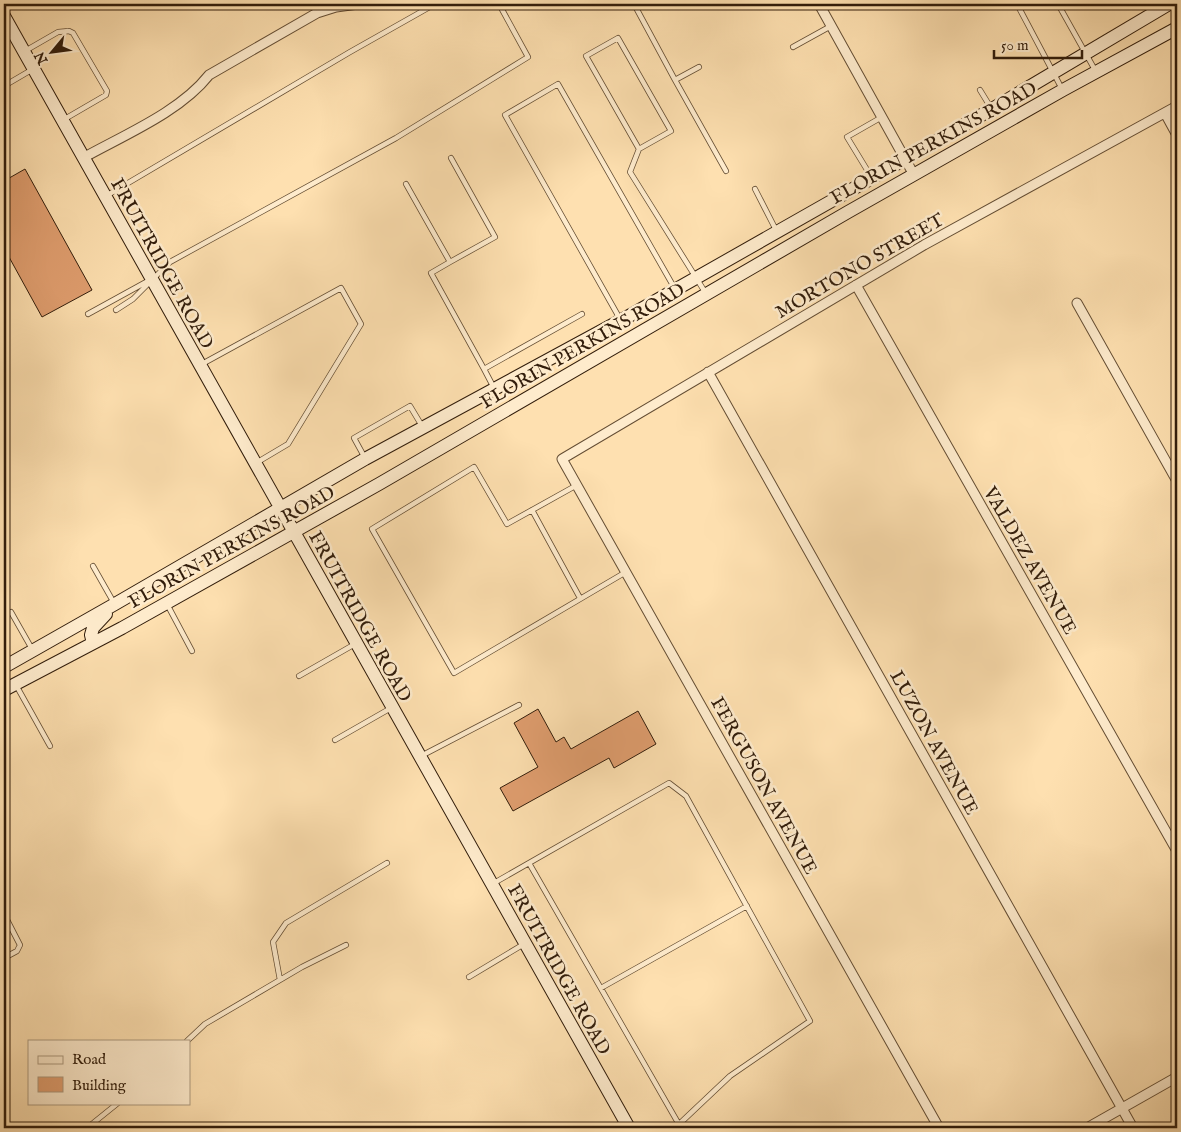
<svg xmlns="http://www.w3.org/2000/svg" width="1181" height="1132" viewBox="0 0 1181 1132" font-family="'IM FELL English',serif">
<rect width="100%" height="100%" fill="#fee0b0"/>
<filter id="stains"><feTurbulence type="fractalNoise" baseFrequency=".004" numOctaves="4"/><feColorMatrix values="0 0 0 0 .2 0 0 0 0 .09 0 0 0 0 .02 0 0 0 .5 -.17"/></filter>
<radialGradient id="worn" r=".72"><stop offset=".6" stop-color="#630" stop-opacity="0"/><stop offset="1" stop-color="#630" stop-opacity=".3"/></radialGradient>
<!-- building -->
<path fill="#e09e6f" stroke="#321d0b" d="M25,169l67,121 -50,27 -33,-60 -2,1 -3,-6v-71z
M538,709l18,33 8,-5 7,12 67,-38 18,33 -42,24 -5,-10 -96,53 -13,-23 38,-21 -24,-44z"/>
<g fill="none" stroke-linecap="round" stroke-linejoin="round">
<defs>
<path id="lane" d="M634,4l41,76 24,-13
M1017,4l45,85
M1058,4l37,66
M618,38l53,93 -32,18 -53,-93z
M793,47l38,-21
M25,51l33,-19 11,-1 4,2 34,58 -1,4 -43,25
M675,80l51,91
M4,86l29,-17
M980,90l11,18
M639,149l-9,23 75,120
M872,178l-25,-41 35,-20
M406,184l44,78 -19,11 53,96
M755,189l21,41
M106,196l244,-144 85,-48
M450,262l45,-25 -44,-79
M116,310l17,-11 37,-37 226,-124 132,-81 -29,-53
M88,314l60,-33
M620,319l-115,-204 53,-31 117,205
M202,364l139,-76 20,36 -73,120 -32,19
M494,388l-10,-19 98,-55
M365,458l-11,-20 56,-32 12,20
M577,485l-70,39 -33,-57 -102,62 82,144 172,-101
M532,510l48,88
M93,566l21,37
M167,604l25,47
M11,612l21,37
M299,676l56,-32
M16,685l34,61
M335,740l56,-32
M421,756l98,-51
M529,863l152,265
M494,883l175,-100 17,13 124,225 -80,55 -55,52
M4,914l16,31 -3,6 -13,7
M469,977l55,-33
M280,980l-7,-38 13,-19 101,-60
M601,988l146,-82
M187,1041l18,-17 97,-57 44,-22
M87,1128l31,-25"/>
<path id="street" d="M819,4l95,171
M1165,113l12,22
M83,158c41,-23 97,-46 126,-83l108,-62 19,-6 22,-3
M856,285l321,566
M1077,303l100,178
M708,372l425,756
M939,1128l-377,-669 362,-214 253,-139
M1087,1128l90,-51"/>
<path id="secondary" d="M4,16l625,1112
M93,643l-2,-8 2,-7 13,-14
M4,667l111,-63 250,-145 264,-143 243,-138 120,-69 177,-105
M4,690l118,-62 257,-144 469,-272 215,-122 114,-62"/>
</defs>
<!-- lane casing -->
<use href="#lane" stroke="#654e34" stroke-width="6"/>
<!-- street casing -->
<use href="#street" stroke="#654e34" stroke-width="11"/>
<!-- secondary casing -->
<use href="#secondary" stroke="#321d0b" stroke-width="14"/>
<!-- lane -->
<use href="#lane" stroke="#feebcc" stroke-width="4.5"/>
<!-- street -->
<use href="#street" stroke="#feebcc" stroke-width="9"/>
<!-- secondary -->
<use href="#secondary" stroke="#feebcc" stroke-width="12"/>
</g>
<g text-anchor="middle" stroke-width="5" stroke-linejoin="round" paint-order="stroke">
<!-- street labels -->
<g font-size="19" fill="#321d0b" stroke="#feebcc">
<text transform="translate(933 142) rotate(-29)" y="7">FLORIN PERKINS ROAD</text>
<text transform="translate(163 263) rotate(61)" y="7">FRUITRIDGE ROAD</text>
<text transform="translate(859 265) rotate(-30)" y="7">MORTONO STREET</text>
<text transform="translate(582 345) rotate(-30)" y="7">FLORIN PERKINS ROAD</text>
<text transform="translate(231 546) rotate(-29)" y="7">FLORIN PERKINS ROAD</text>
<text transform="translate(1031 560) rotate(60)" y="7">VALDEZ AVENUE</text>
<text transform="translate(361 616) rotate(61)" y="7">FRUITRIDGE ROAD</text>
<text transform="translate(935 742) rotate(61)" y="7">LUZON AVENUE</text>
<text transform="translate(765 785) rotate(61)" y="7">FERGUSON AVENUE</text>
<text transform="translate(560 969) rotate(61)" y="7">FRUITRIDGE ROAD</text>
</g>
</g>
<!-- margin -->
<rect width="1181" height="1132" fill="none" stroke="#fee0b0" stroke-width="20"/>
<rect x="5" y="5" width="1171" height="1122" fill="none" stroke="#321d0b" stroke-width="2.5"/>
<rect x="10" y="10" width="1161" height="1112" fill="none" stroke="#321d0b"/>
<!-- legend -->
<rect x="28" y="1040" width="162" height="65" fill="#feebcc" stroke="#ac997f"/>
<rect x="38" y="1056" width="25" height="8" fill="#feebcc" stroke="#ac997f"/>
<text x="72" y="1064" font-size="15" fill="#321d0b">Road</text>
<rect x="38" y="1077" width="25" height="15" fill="#e09e6f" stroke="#ac997f"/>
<text x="72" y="1090" font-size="15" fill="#321d0b">Building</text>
<!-- north arrow -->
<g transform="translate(52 52) rotate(241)" stroke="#feebcc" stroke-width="4" paint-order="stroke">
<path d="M0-4L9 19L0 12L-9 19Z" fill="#321d0b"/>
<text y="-8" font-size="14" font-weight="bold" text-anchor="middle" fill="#321d0b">N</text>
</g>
<!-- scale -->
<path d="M994 50v8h88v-8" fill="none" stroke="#321d0b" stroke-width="2.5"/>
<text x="1001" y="50" font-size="15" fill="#321d0b" stroke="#feebcc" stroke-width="4" paint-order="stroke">50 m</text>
<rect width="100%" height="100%" filter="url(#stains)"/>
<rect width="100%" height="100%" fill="url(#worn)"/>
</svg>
